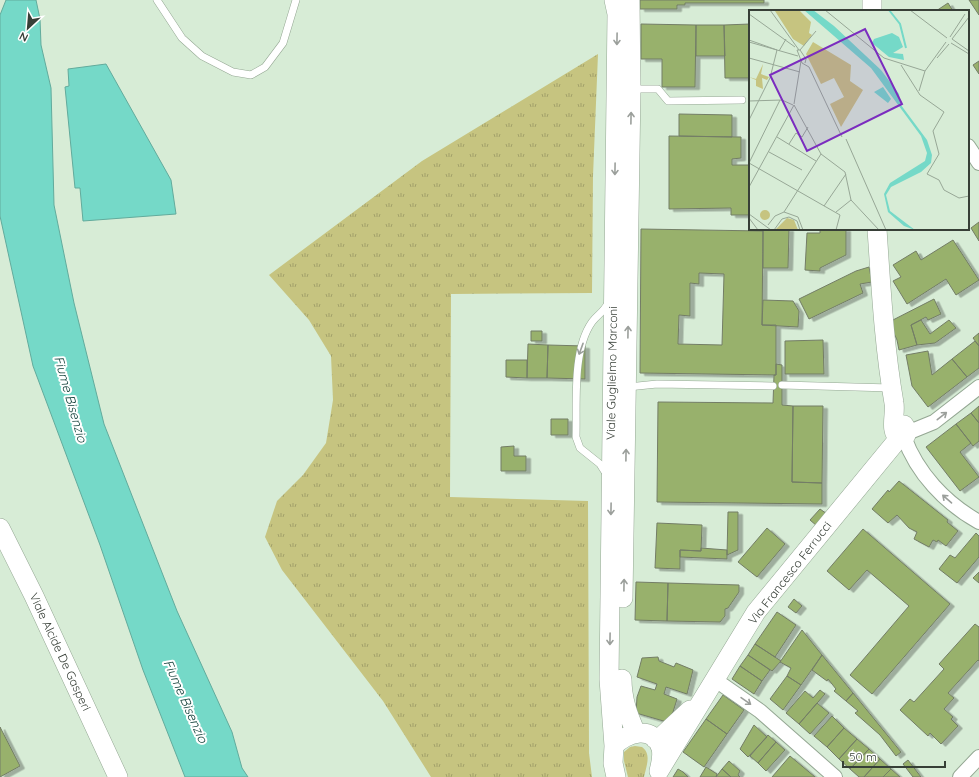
<svg xmlns="http://www.w3.org/2000/svg" width="979" height="777" viewBox="0 0 979 777" font-family="Quicksand,sans-serif">
<defs>
<pattern id="grass-tufts" width="24" height="20" patternUnits="userSpaceOnUse"><rect width="24" height="20" fill="#c6c480"/><path d="M3 7l-1-3M5 7V3M7 7l1-3M15 17l-1-3M17 17v-4M19 17l1-3" fill="none" stroke="#a2a16a"/></pattern>
<filter id="shadow"><feDropShadow dx="4.5" dy="2.5" stdDeviation="0" flood-color="#0004"/></filter>
</defs>
<rect width="100%" height="100%" fill="#d7ecd6"/>
<!-- grass -->
<path fill="url(#grass-tufts)" d="M598,54l-5,122 -1,117 -141,1 -1,203 138,4 1,252 3,24h-161l-48,-76 -101,-131 -17,-33 12,-36 26,-26 23,-32 7,-43 -2,-44 -22,-36 -40,-45 153,-114z
M635,746l7,1c10,7 4,20 2,30h-16l-4,-16v-9l6,-5z"/>
<!-- water -->
<path fill="#75d9c8" stroke="#62ab9c" d="M6,0h30l4,19 1,26 10,43 3,117 20,98 30,121 73,187 55,121 10,36 6,9h-63l-42,-107 -43,-125 -67,-179 -33,-150v-201z
M106,64l65,116 5,34 -93,7 -3,-33h-5l-10,-101 4,-1 -1,-17z"/>
<!-- building -->
<path fill="#98b16c" stroke="#737d66" fill-rule="evenodd" filter="url(#shadow)" d="M640,0h124v3h-79v2h-8v4h-37z
M969,0h10v15z
M948,3l5,8h-17z
M641,24l55,1 -1,62h-33v-28h-21z
M750,24v54h-25l-1,-53z
M696,25h28l1,31h-29z
M979,61v13l-6,-9z
M679,114l53,1v22l-53,-1z
M669,136l72,1v21l-9,1v6h18v50h-19v-7l-62,1z
M979,222v19l-8,-13z
M641,229l122,2 -1,94h14v50l-136,-2zM699,273l25,1 -2,71 -44,-1 1,-29 11,1v-33l9,1z
M763,229h26l-1,39h-25z
M820,229h26v26l-26,13v3l-15,-1 2,-37h13z
M953,240l26,40 -23,15 -10,-16 -39,25 -14,-23 8,-4 -8,-12 23,-14 5,9z
M869,267l3,15 -12,2 3,9 -54,26 -10,-20 57,-28z
M934,299l7,15 -13,6 -2,-3 -15,8 6,20 -18,5 -2,-10 -8,-18z
M763,300l30,1 6,10 -1,16 -36,-2z
M921,320l9,14 19,-14 7,8 -21,15 -18,2 -6,-20z
M531,331h11v10h-11z
M979,333v13l-6,-8z
M823,340l1,34h-39v-33z
M975,341l4,5v22l-12,9 -15,-18z
M528,344l20,1 -1,33h-20z
M548,345l37,1v33l-38,-1z
M928,351l4,24 20,-16 15,18 -39,30 -16,-21 -6,-31z
M506,360h21v18l-21,-1z
M776,364l6,1v40l11,1 -1,76 30,1v21l-165,-2 1,-100 115,1 1,-28h2z
M793,406h30l-1,77 -30,-1z
M979,406v17l-8,-10z
M971,413l8,10v18l-6,5 -17,-22z
M551,419h17v16h-17z
M956,424l15,19 -11,9 19,25 -19,14 -34,-44z
M514,446v10h12v15h-25v-24z
M899,481l49,39 -1,2 11,9 -12,15 -8,-6 -1,2 -4,-2 -4,7 -15,-8 3,-7 -8,-4 -12,-13 -9,8 -16,-14 16,-19 1,2z
M820,509l7,5 -10,12 -7,-6z
M728,512h10v38l-11,5z
M657,523l45,2 -1,26 -21,-1v19l-25,-1z
M767,528l18,16 -28,33 -19,-15z
M863,529l87,75 -78,90 -22,-19 59,-69 -42,-36 -18,20 -22,-19z
M976,533l3,3v21l-22,26 -18,-14 11,-14 5,3z
M701,548l26,2v9l-47,-2v-7l21,1z
M979,572v11l-6,-5z
M636,582l32,1 -1,38 -32,-1z
M668,583l71,2v7l-11,16 -3,1v7l-5,6 -53,-1z
M794,599l8,7 -6,7 -8,-6z
M777,612l19,13 -21,32 -20,-13z
M975,624l4,3v34l-1,-1 -30,33 6,5 -10,11 9,8 -2,2 7,7 -17,18 -11,-11 -2,3 -28,-26 10,-11 4,3 30,-33 -5,-5z
M802,630l20,25 -21,30 -14,-9 4,-8 -11,-6z
M755,644l26,17 -9,10 -24,-16z
M748,655l22,15 -8,11 -22,-15z
M822,655l31,38 -7,8 -12,-10 2,-2 -8,-10 -1,2 -15,-11z
M658,657l1,4 15,6 2,-4 17,7 -6,24 -21,-7 -2,7 13,5 -4,13 -6,10 -31,-9 1,-16 4,-11 14,4 2,-6 -20,-7 5,-19z
M740,666l22,15 -8,13 -22,-15z
M787,676l14,9 -18,25 -13,-11z
M820,690l5,4 -26,30 -13,-11 19,-22 8,7z
M853,693l48,59 -5,4 -16,-21 -25,-22 3,-2 -12,-10z
M723,695l21,15 -17,24 -21,-15z
M817,703l12,10 -19,21 -11,-10z
M832,716l12,12 -17,19 -13,-11z
M706,719l21,15 -23,33 -21,-15z
M754,725l13,12 -19,20 -8,-8z
M0,727l20,39 -20,11z
M844,728l13,11 -18,20 -12,-12z
M768,735l8,7 -18,21 -8,-7z
M857,739l12,10 -19,20 -11,-10z
M776,742l9,8 -19,21 -8,-8z
M869,749l11,10 -16,18h-5l-9,-8z
M790,756l25,21h-43z
M880,759l11,10 -8,8h-19z
M908,760l13,17h-8l-10,-13z
M729,761l11,10 -2,4 2,2h-9l-9,-8z
M706,767l11,7 -1,3h-16z
M678,769l5,3 5,5h-15z
M722,769l9,8h-15z
M891,769l9,8h-17z"/>
<g fill="none" stroke-linecap="round" stroke-linejoin="round">
<defs>
<path id="lane" d="M157,0l25,38 20,18 31,16 18,3 14,-8 18,-24 13,-43
M632,89h26l10,12 74,-1
M782,385l109,3
M628,387l29,-3 116,2
M607,475l-7,-11 -20,-16 -4,-11c1,-34 -4,-87 16,-115 5,-7 12,-10 16,-19"/>
<path id="street" d="M968,146l11,17
M907,433l27,-11 45,-35
M904,437c13,36 41,66 75,85
M714,679l46,32 75,66
M960,777l19,-20"/>
<path id="secondary" d="M872,11v-11
M877,229c4,58 7,117 17,174 2,10 -5,29 5,35l7,-3 1,-5 -3,-5h-7l-3,3
M0,528l34,68 84,181
M623,598l8,-509 -1,-89
M622,679c0,20 6,36 14,54
M655,739l7,-3 28,-26
M614,746l-5,-67 8,-665 -3,-14
M659,771l97,-159 143,-174
M616,777l-3,-14 1,-17c12,-14 40,-21 47,2 2,8 0,15 -2,23"/>
</defs>
<!-- lane casing -->
<use href="#lane" stroke="#94a793" stroke-width="8"/>
<!-- street casing -->
<use href="#street" stroke="#94a793" stroke-width="16"/>
<!-- secondary casing -->
<use href="#secondary" stroke="#94a793" stroke-width="20"/>
<!-- lane -->
<use href="#lane" stroke="#fff" stroke-width="7"/>
<!-- street -->
<use href="#street" stroke="#fff" stroke-width="14"/>
<!-- secondary -->
<use href="#secondary" stroke="#fff" stroke-width="19"/>
</g>
<!-- one-way arrows -->
<defs><path id="oneway-shaft" d="M-6 0H5M1.5-3L5.5 0L1.5 3" fill="none" stroke-width="1.6" stroke-linecap="round" stroke-linejoin="round"/></defs>
<g stroke="#9b9f9b">
<use href="#oneway-shaft" transform="translate(617 39) rotate(91)"/>
<use href="#oneway-shaft" transform="translate(631 118) rotate(-89)"/>
<use href="#oneway-shaft" transform="translate(615 169) rotate(91)"/>
<use href="#oneway-shaft" transform="translate(628 332) rotate(-89)"/>
<use href="#oneway-shaft" transform="translate(581 349) rotate(110)"/>
<use href="#oneway-shaft" transform="translate(942 416) rotate(-38)"/>
<use href="#oneway-shaft" transform="translate(626 455) rotate(-89)"/>
<use href="#oneway-shaft" transform="translate(947 499) rotate(-139)"/>
<use href="#oneway-shaft" transform="translate(611 509) rotate(91)"/>
<use href="#oneway-shaft" transform="translate(624 585) rotate(-89)"/>
<use href="#oneway-shaft" transform="translate(610 639) rotate(91)"/>
<use href="#oneway-shaft" transform="translate(746 701) rotate(35)"/>
</g>
<g text-anchor="middle" stroke-width="4" stroke-linejoin="round" paint-order="stroke">
<!-- street labels -->
<g font-size="12" fill="#373f37" stroke="#fff">
<text transform="translate(612 373) rotate(-89)" y="4">Viale Guglielmo Marconi</text>
<text transform="translate(790 573) rotate(-52)" y="4">Via Francesco Ferrucci</text>
<text transform="translate(60 652) rotate(65)" y="4">Viale Alcide De Gasperi</text>
</g>
<!-- water labels -->
<g font-size="13" font-style="italic" fill="#0e3d36" stroke="#fff">
<text transform="translate(71 399) rotate(74)" y="5">Fiume Bisenzio</text>
<text transform="translate(186 701) rotate(66)" y="5">Fiume Bisenzio</text>
</g>
</g>
<!-- overview -->
<g transform="translate(749 10)">
<rect width="220" height="220" fill="#d7ecd6"/>
<path d="M64,32l38,23 -1,16 13,9 -22,37 -11,-23 14,-7 -10,-19 -13,6 -15,-30zM38,208l7,2 4,10h-23z" fill="#c6c480"/>
<path d="M50,0l12,12 -2,11 3,2 -8,11 -11,-7 -18,-28zM14,54l-2,10 8,3 -2,3 -5,-2 1,11 -7,-3v-6l-7,-3 7,2zM11 205a5 5 0 1 1 10 0a5 5 0 1 1-10 0Z" fill="#c6c480"/>
<path d="M55,0h9l21,16 47,44 18,24 2,11 26,35 5,15 -1,8 -10,9 -30,15 -5,8 4,16 25,19 -11,-4 -16,-14 -4,-18 6,-11 35,-22 2,-8 -6,-17 -50,-68zM143,23l7,4 4,10 -10,6 10,1 1,6 -15,-3 -17,-14 2,-4zM134,77l8,12 -3,4 -14,-11z" fill="#75d9c8"/>
<path fill="none" stroke="#75d9c8" stroke-width="2" d="M140,0l11,14 6,24"/>
<path fill="none" stroke="#97a796" stroke-width="1" d="M21,0l29,40M76,0l59,48 41,13M161,0l37,28M0,4l46,33M201,27l15,-23M203,29l17,-22M203,29l17,12M0,30l28,10M0,32l49,14M202,33l18,11M51,40l16,-19M30,41l7,-12M0,48l51,14M188,48l12,-14M56,53l1,-4 -6,-9h-3l5,13 7,4 33,70M152,55l19,30 24,17 -11,19 6,23 -12,20 12,6 5,10 15,8 10,-2M170,81l6,-20 21,-29M0,91l33,-1 11,5M45,94l7,-43M0,110l21,-42 7,-28M28,127l39,24M97,129l40,91M40,134l7,-11 6,4 6,-10M20,142l33,18M0,153l91,52 -4,15M0,153l31,-63M0,177l45,-82 27,49 24,18 6,28 28,30M75,196l22,-32M35,202l37,-58M35,202l14,5 5,13M87,202l15,-12M0,204l22,16M0,208l9,12M19,215l7,-9 9,-4M25,220l8,-11 7,-2 8,4 3,9"/>
<path fill="#7b2cbf" fill-opacity="0.15" stroke="#7b2cbf" stroke-width="2" d="M116,19l37,75 -95,47 -37,-76z"/>
<rect width="220" height="220" fill="none" stroke="#373f37" stroke-width="2"/>
</g>
<!-- north arrow -->
<g transform="translate(28 28) rotate(206)" stroke="#ffffff" stroke-width="3" paint-order="stroke">
<path d="M0-3L7 15L0 10L-7 15Z" fill="#373f37"/>
<text y="-6" font-size="11" font-weight="bold" text-anchor="middle" fill="#373f37">N</text>
</g>
<!-- scale -->
<path d="M843 761v6h102v-6" fill="none" stroke="#373f37" stroke-width="2"/>
<text x="849" y="761" font-size="12" fill="#373f37" stroke="#ffffff" stroke-width="3" paint-order="stroke">50 m</text>
</svg>
